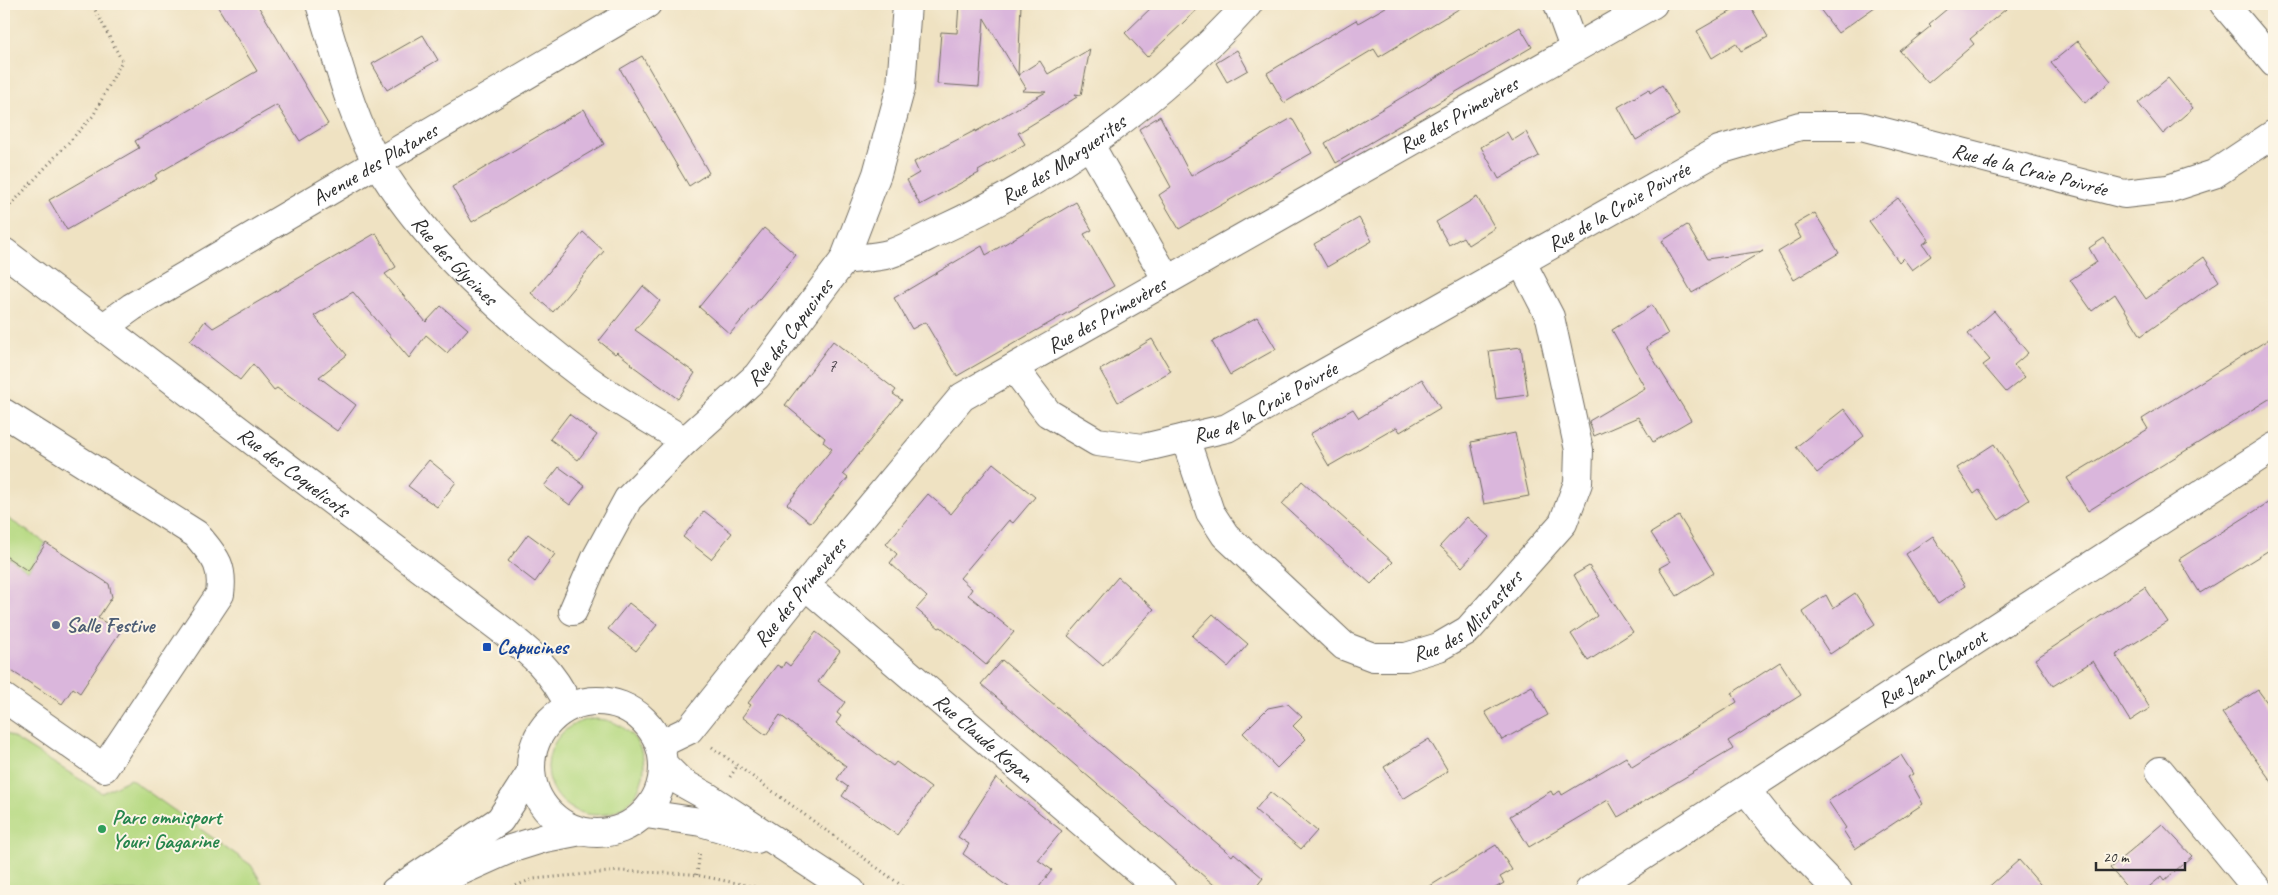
<svg xmlns="http://www.w3.org/2000/svg" width="2278" height="895" viewBox="0 0 2278 895" font-family="Caveat,sans-serif">
<rect width="100%" height="100%" fill="#fcf5e5"/>
<filter id="ink" filterUnits="userSpaceOnUse"><feTurbulence type="fractalNoise" baseFrequency=".02" numOctaves="2"/><feDisplacementMap in="SourceGraphic" scale="10" xChannelSelector="R" yChannelSelector="G"/><feConvolveMatrix kernelMatrix="1 2 1 2 8 2 1 2 1" color-interpolation-filters="sRGB"/></filter>
<filter id="wash" filterUnits="userSpaceOnUse"><feTurbulence type="fractalNoise" baseFrequency=".0096" numOctaves="4" result="noise"/><feDisplacementMap in="SourceGraphic" scale="20" xChannelSelector="R" yChannelSelector="G"/><feGaussianBlur stdDeviation="1.12" result="paint"/><feColorMatrix in="noise" values="0 0 0 0 0 0 0 0 0 0 0 0 0 0 0 0 0 1.4 0 .05"/><feComposite in="paint" operator="in"/></filter>
<g filter="url(#wash)">
<rect width="100%" height="100%" fill="#efe2c2"/>
<!-- green -->
<path fill="#b5d981" stroke="#708256" d="M4,516l42,27 -18,28 -21,-14 -3,4z
M548 767a48 48 0 1 1 96 0a48 48 0 1 1-96 0Z
M4,732l98,61 28,-14 121,86 16,26h-263z"/>
<g id="blocks">
<!-- building -->
<path fill="#dab6dc" d="M216,4h41l71,120 -28,17 -23,-36 -122,70 2,4 -90,51 -18,-30 90,-52 -4,-7 122,-70z
M959,4h62l-3,71 22,-14 8,13 42,-25 -9,46 -6,-1 2,3 -59,36 7,11 -47,27 1,2 -59,32 -13,-25 12,-7 -5,-11 62,-32 -1,2 71,-40 -24,-1 4,-3 -42,-70 -5,69 -42,-3 4,-52 16,1z
M1155,4h48l-56,53 -22,-24z
M1391,4h76l-88,53 -5,-8 -90,54 -17,-30 89,-53 2,3z
M1744,4h5l19,33 -27,14 -5,-8 -24,15 -15,-27z
M1816,4h63l-41,29z
M1953,4h59l-42,35 4,5 -46,39 -28,-32 31,-25 -2,-2z
M1520,27l12,20 -196,116 -11,-20z
M423,35l15,25 -51,30 -15,-26z
M2078,41l33,40 -26,22 -34,-40z
M1237,50l11,20 -21,12 -11,-19z
M642,56l67,117 -20,13 -69,-117z
M2168,78l25,30 -30,26 -25,-31z
M1662,85l17,30 -43,25 -18,-33 31,-18 1,4z
M584,109l20,35 -132,78 -20,-35z
M1160,116l31,60 101,-58 20,35 -133,76 -20,-34 12,-8 -32,-58z
M1507,132l5,9 14,-9 13,24 -40,23 -18,-32z
M1477,197l18,31 -27,17 -5,-8 -14,8 -13,-23z
M1898,198l31,42 -6,4 8,12 -19,14 -9,-12 -4,4 -30,-41z
M1076,202l16,28 -8,4 30,52 -157,90 -32,-54 -13,7 -18,-31 88,-52 4,9z
M1815,213l24,40 -45,27 -16,-28 23,-14 -7,-13z
M1359,218l13,23 -45,26 -13,-23z
M1687,225l20,34 56,-8 -71,42 -30,-52z
M764,228l32,27 -66,79 -31,-27z
M583,232l21,19 -51,61 -22,-19z
M376,233l20,34 -11,7 41,48 15,-16 27,23 -21,24 -21,-18 -17,23 -56,-66 -39,24 33,39 -28,22 37,28 -19,26 -60,-43 -3,2 -21,-26 -13,16 -50,-39 15,-20 8,7z
M2104,238l42,61 58,-42 15,24 -78,55 -26,-42 -23,17 -22,-31 27,-18 -8,-14z
M643,286l17,15 -25,29 60,43 -17,26 -48,-35 1,-1 -14,-11 -2,2 -16,-13z
M1652,305l16,29 -22,13 45,73 -38,22 -15,-25 -44,19 -5,-15 56,-33 -33,-58z
M1994,311l34,42 -14,12 11,12 -19,15 -23,-27 7,-5 -22,-26z
M1257,317l19,32 -46,26 -18,-33z
M2274,336v60l-186,115 -21,-33 81,-49 -6,-10z
M1152,339l19,32 -53,31 -18,-32z
M833,341l63,49 -3,4 9,6 -59,74 5,4 -37,45 -24,-19 45,-55 -9,-7 2,-4 -40,-33z
M1521,347l7,48 -32,4 -7,-48z
M1422,379l18,29 -40,24 -3,-5 -68,39 -19,-32 43,-25 6,9z
M1844,409l20,27 -47,37 -21,-26z
M569,414l28,21 -19,25 -28,-21z
M1515,433l14,63 -45,8 -13,-62z
M1994,444l35,56 -30,20 -20,-30 -5,4 -17,-26z
M429,460l27,22 -19,25 -29,-21z
M993,463l42,34 -22,26 -4,-3 -49,58 12,11 -4,6 46,37 -28,33 -45,-38 -2,1 -23,-19 11,-12 -37,-34 7,-9 -11,-10 42,-50 23,20z
M559,467l26,19 -15,19 -26,-19z
M1302,481l91,81 -22,22 -89,-80z
M2274,499v48l-74,46 -21,-34z
M704,511l28,22 -21,26 -28,-22z
M1679,516l35,57 -37,23 -18,-28 11,-6 -19,-29z
M1467,517l22,20 -27,30 -22,-21z
M528,534l27,20 -20,28 -27,-21z
M1933,536l32,50 -27,18 -32,-50z
M46,543l63,41 3,13 -14,21 22,14 -40,61 -7,-5 -11,16 -58,-38v-111l24,16z
M1589,566l44,66 -45,29 -17,-27 26,-18 -23,-41z
M1118,577l36,32 -51,57 -35,-30z
M2145,587l23,35 -52,33 34,53 -20,13 -37,-60 -40,25 -18,-27z
M1855,593l20,31 -45,30 -28,-43 24,-16 7,13z
M629,603l28,22 -21,26 -28,-22z
M1213,614l35,30 -20,23 -36,-31z
M816,632l24,19 -22,31 27,20 -8,11 4,3 -5,7 57,43 3,-4 35,26 -34,47 -55,-39 6,-9 -11,-8 9,-13 -66,-51 -14,20 -24,-18 9,-12 -3,-2 29,-38 5,3 3,-6 5,4z
M1002,660l230,196 2,-3 29,25 -10,13h-32l-240,-207z
M1780,662l21,33 -73,46 5,8 -115,68 -10,-17 -79,47 -19,-31 41,-25 2,4 7,-4 2,4 64,-38 6,10 105,-65 -5,-9z
M1532,686l16,29 -46,25 -17,-28z
M2258,690l16,22v73l-52,-72z
M1288,704l14,13 -9,9 13,13 -29,29 -34,-35 25,-25z
M1429,739l19,32 -45,28 -19,-32z
M1901,755l12,19 -5,3 15,27 -68,45 -12,-19 3,-2 -18,-27z
M996,778l66,53 -24,29 14,10 -16,21h-22l-51,-37 6,-10 -11,-7z
M1270,792l47,39 -16,18 -46,-39z
M2162,824l30,32 -27,24 -3,-4 -18,15h-14l-20,-23z
M1496,845l16,25 -12,7 4,6 -14,8h-68z
M2019,860l27,31h-62z"/>
</g>
</g>
<g filter="url(#ink)">
<use href="#blocks" fill-opacity="0" stroke="#706b60" stroke-width="1"/>
<g fill="none" stroke-linecap="round" stroke-linejoin="round">
<defs>
<g id="minor">
<path id="s1" d="M320,4c17,53 30,111 58,160 46,78 132,157 205,212 32,24 68,44 102,65"/>
<path d="M1558,4l16,44"/>
<path d="M2224,4l50,59"/>
<path d="M1090,145l77,135"/>
<path id="s2" d="M4,252l498,378c30,24 50,40 67,76"/>
<path id="s3" d="M844,260c14,-2 31,-2 45,-6 18,-6 35,-16 52,-24 115,-53 222,-132 307,-226"/>
<path id="s4" d="M104,327l28,-20 515,-303"/>
<path id="s5" d="M1014,368l34,45 49,29 46,6 84,-20 492,-278 81,-24h61l263,68 44,-5 46,-15 60,-40"/>
<path d="M4,413l192,121c18,22 28,30 24,60l-116,174 -100,-70"/>
<path id="s6" d="M1185,438l25,74 15,23 119,111 29,11h33l33,-10 29,-17 95,-107 15,-40 1,-33 -29,-133 -28,-54"/>
<path id="s7" d="M805,585l357,306"/>
<path id="s8" d="M573,611l22,-51 33,-61 57,-58 72,-65 87,-116 33,-86 24,-87 6,-83"/>
<path id="s9" d="M660,744l29,-14 116,-145 157,-188 691,-393"/>
<path d="M2160,771l99,120"/>
<path d="M1746,790l26,33 66,68"/>
<path id="s10" d="M1589,891l685,-444"/>
</g>
<path id="major" d="M531 767a66 66 0 1 1 132 0a66 66 0 1 1-132 0Z
M664,765l17,17 27,15 143,94
M646,814l55,8 56,17
M423,888l87,-39 35,-11 36,-7
M395,891l105,-71 31,-48"/>
</defs>
<!-- minor casing -->
<use href="#minor" stroke="#706b60" stroke-width="30"/>
<!-- major casing -->
<use href="#major" stroke="#706b60" stroke-width="30"/>
<!-- path -->
<path stroke="#706b60" stroke-width="3" stroke-dasharray="1 4" stroke-linecap="butt" d="M7,209l86,-93 29,-55 -30,-57
M712,747l197,144
M730,777l8,-12
M697,875l3,-24
M502,891l31,-12 87,-8 71,3 85,17"/>
<!-- minor -->
<use href="#minor" stroke="#fff" stroke-width="28"/>
<!-- major -->
<use href="#major" stroke="#fff" stroke-width="28"/>
</g>
</g>
<!-- markers -->
<circle fill="#5c6f8a" stroke="#fcf5e5" stroke-width="2" cx="56" cy="625" r="5"/>
<rect fill="#1a4fb4" stroke="#fcf5e5" stroke-width="2" x="482" y="642" width="10" height="10" rx="2.5"/>
<circle fill="#2e9e5b" stroke="#fcf5e5" stroke-width="2" cx="102" cy="829" r="5"/>
<g text-anchor="middle" stroke-width="4" stroke-linejoin="round" paint-order="stroke">
<!-- number labels -->
<g font-size="19" fill="#574e57">
<text x="832" y="372">7</text>
</g>
<!-- street labels -->
<g font-size="21" fill="#2b2b2b" stroke="#fcf5e5">
<text dy="7" stroke="none"><textPath href="#s9" startOffset="1034">Rue des Primevères</textPath></text>
<text dy="7" stroke="none"><textPath href="#s3" startOffset="244">Rue des Marguerites</textPath></text>
<text dy="7" stroke="none"><textPath href="#s4" startOffset="316">Avenue des Platanes</textPath></text>
<text dy="7" stroke="none"><textPath href="#s5" startOffset="1131">Rue de la Craie Poivrée</textPath></text>
<text dy="7" stroke="none"><textPath href="#s5" startOffset="696">Rue de la Craie Poivrée</textPath></text>
<text dy="7" stroke="none"><textPath href="#s1" startOffset="294">Rue des Glycines</textPath></text>
<text dy="7" stroke="none"><textPath href="#s9" startOffset="629">Rue des Primevères</textPath></text>
<text dy="7" stroke="none"><textPath href="#s8" startOffset="358">Rue des Capucines</textPath></text>
<text dy="7" stroke="none"><textPath href="#s5" startOffset="291">Rue de la Craie Poivrée</textPath></text>
<text dy="7" stroke="none"><textPath href="#s2" startOffset="364">Rue des Coquelicots</textPath></text>
<text dy="7" stroke="none"><textPath href="#s9" startOffset="209">Rue des Primevères</textPath></text>
<text dy="7" stroke="none"><textPath href="#s6" startOffset="408">Rue des Micrasters</textPath></text>
<text dy="7" stroke="none"><textPath href="#s10" startOffset="409">Rue Jean Charcot</textPath></text>
<text dy="7" stroke="none"><textPath href="#s7" startOffset="235">Rue Claude Kogan</textPath></text>
</g>
<!-- service labels -->
<g font-size="21" font-weight="bold" fill="#4e5e75" stroke="#fcf5e5" text-anchor="start">
<text x="66" y="632">Salle Festive</text>
</g>
<!-- transit labels -->
<g font-size="21" font-weight="bold" fill="#164399" stroke="#fcf5e5" text-anchor="start">
<text x="497" y="654">Capucines</text>
</g>
<!-- leisure labels -->
<g font-size="21" font-weight="bold" fill="#27864d" stroke="#fcf5e5" text-anchor="start">
<text x="112" y="824">Parc omnisport<tspan x="112" dy="24">Youri Gagarine</tspan></text>
</g>
</g>
<!-- margin -->
<rect width="2278" height="895" fill="none" stroke="#fcf5e5" stroke-width="20"/>
<!-- scale -->
<path d="M2096 862v8h89v-8" fill="none" stroke="#2b2b2b" stroke-width="2.5"/>
<text x="2103" y="862" font-size="15" fill="#2b2b2b" stroke="#fcf5e5" stroke-width="4" paint-order="stroke">20 m</text>
</svg>
